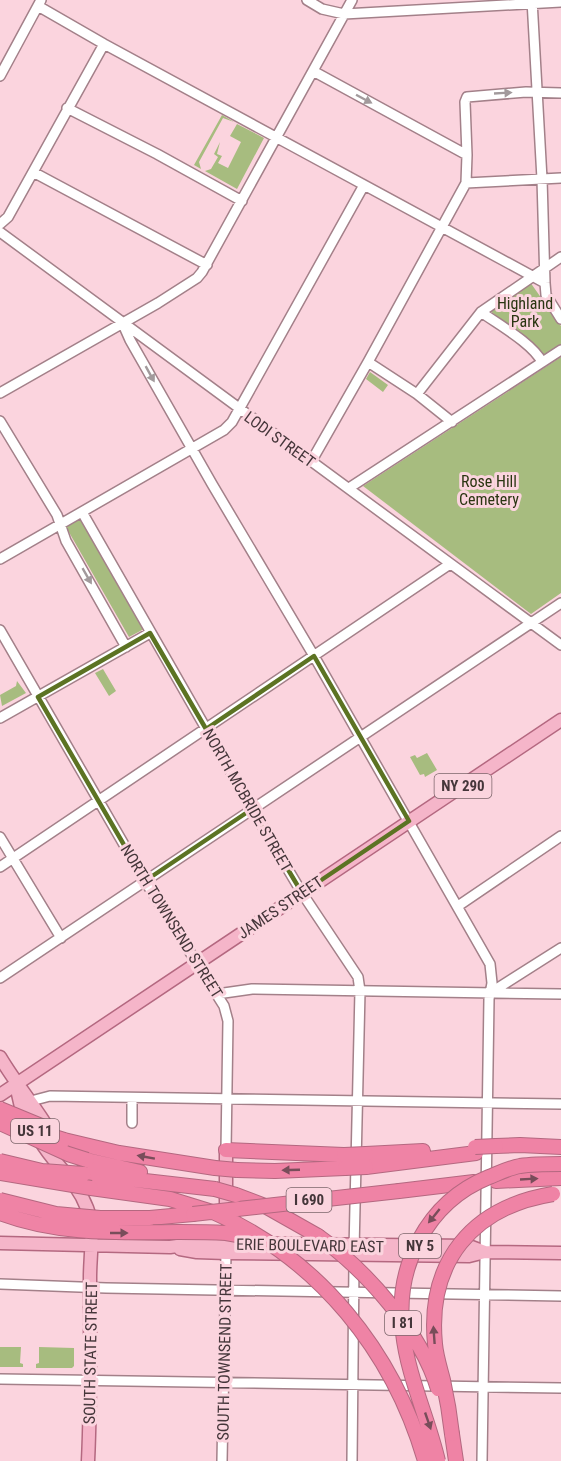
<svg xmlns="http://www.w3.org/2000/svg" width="561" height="1461" viewBox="0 0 561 1461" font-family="'Roboto Condensed',sans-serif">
<rect width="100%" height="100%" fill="#fbd4de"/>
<!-- green -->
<path fill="#a7bc7f" d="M222,115l12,7 -11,-4 -24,44 2,7 -7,-4z
M237,124l27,14 -27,51 -32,-18 6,-2 7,-12 -4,-3 6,-12 -3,12 5,2 -4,7 10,5 13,-26 -11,-6z
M530,282l31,44v19l-15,10h-3l-54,-45z
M561,357v236l-30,21 -168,-128z
M370,372l18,13 -5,7 -17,-13z
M81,518l63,111 -15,8 -63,-110z
M103,669l13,22 -7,5 -14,-23z
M17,681l9,12 -24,13 -2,-11 16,-9z
M427,753l10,17 -12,7 -1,-3 -4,1 -10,-18 5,-2 2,3z
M0,1347h21l-1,16 3,1v3h-23z
M39,1347l35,1v18l-2,2h-36v-4l3,-1z"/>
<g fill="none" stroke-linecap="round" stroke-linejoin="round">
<defs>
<path id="minor" d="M307,0l15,9 22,5 217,-12
M532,0l10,179 3,104 1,12 15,24
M38,6l66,38 441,239
M313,71l154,84
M0,76l41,-76
M67,108l90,46 85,47
M33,172l174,93
M466,183l95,-5
M0,224l8,-7 96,-173
M0,232l561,413
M481,312c18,13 51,31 61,50
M122,322l8,18 82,144 102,172 176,308 2,19 -3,16 -7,462
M368,362l49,32 35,28
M0,393l158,-90 39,-25 5,-6 150,-272
M417,394l64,-82 80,-55
M0,421l57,94 9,26 60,106
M311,462l57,-100 98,-179 1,-28 -2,-53 2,-5 59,-5 35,1
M349,488l212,-138
M82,512l170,297 50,84 56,84 2,14 -6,259
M0,559l224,-129 8,-8 132,-237
M0,630l145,251 79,125 4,15 -2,129
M0,718l150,-85
M0,837l61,101
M0,867l450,-303
M458,906l103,-70
M0,978l561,-375
M490,993l71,-45
M217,994l35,-5 309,5
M31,1101l19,-5 511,8
M132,1123v-25
M0,1284l106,4 455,8
M0,1379l561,9
M222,1461l4,-208
M352,1461l2,-197"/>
<path id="major" d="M0,1057c16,27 35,49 51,76
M16,1085l5,22 10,18
M0,1095l561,-375
M40,1140c14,25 36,39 47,68 8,20 3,47 3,69 0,61 1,123 -2,184
M226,1219v-69
M0,1243l170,4 28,-4 271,3 16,6
M180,1249l17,3 29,1 243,3 16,-4 76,1"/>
<path id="highway" d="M64,1140l55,13 96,15
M496,1146l24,-1 41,2
M226,1150l118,5
M366,1154l57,-3
M87,1160l53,12
M366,1167l110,-14
M237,1170l38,1 70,-3
M84,1174l131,15
M496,1181l65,-3
M91,1188l79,11 42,13
M399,1191l75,-9
M236,1195l29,11 53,30
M150,1218l43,-4
M452,1434l4,27"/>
</defs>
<!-- minor casing -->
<use href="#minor" stroke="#a38089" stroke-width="12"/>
<!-- major casing -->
<use href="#major" stroke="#b46880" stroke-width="15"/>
<!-- highway casing -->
<use href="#highway" stroke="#b46880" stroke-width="16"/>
<!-- minor -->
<use href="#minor" stroke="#fff" stroke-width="9"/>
<!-- major -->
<use href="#major" stroke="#f5b5c9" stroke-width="12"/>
<!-- highway -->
<use href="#highway" stroke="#ef83a5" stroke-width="14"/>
<defs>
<path id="highway-bridge" d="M0,1109l46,19
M0,1123l68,31 19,6
M35,1131l29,9
M475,1147l21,-1
M344,1155l22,-1
M0,1161l42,10 42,3
M215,1168l22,2
M345,1168l21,-1
M0,1173l91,15
M215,1189l21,6
M0,1200l56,14 44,4h50
M213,1212c106,47 180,139 212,249
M0,1213c73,28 150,16 226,20l17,3 15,6
M193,1214l206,-23
M318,1236c48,34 103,96 120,153
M452,1434c-2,-18 -5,-36 -9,-54 -3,-12 -7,-24 -8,-36 -8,-82 37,-137 118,-150
M438,1461c-10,-43 -30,-84 -35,-128 -9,-66 24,-131 86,-156 10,-4 20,-9 31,-11 13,-2 27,-2 41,-2"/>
</defs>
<!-- highway-bridge casing -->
<use href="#highway-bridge" stroke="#b46880" stroke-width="16" stroke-linecap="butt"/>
<!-- highway-bridge -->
<use href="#highway-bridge" stroke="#ef83a5" stroke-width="14"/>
</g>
<!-- one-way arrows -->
<defs><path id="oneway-solid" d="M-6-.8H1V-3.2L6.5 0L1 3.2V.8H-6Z" transform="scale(1.5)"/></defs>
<g fill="#a29a9c">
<use href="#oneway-solid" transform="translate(503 93) rotate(-3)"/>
<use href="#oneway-solid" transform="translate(364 99) rotate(28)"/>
<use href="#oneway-solid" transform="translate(150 374) rotate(61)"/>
<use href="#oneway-solid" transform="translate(87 576) rotate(60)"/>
</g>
<g fill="#784d5a">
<use href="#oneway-solid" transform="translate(146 1157) rotate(-170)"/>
<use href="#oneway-solid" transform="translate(291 1170) rotate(178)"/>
<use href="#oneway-solid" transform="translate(529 1179) rotate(-3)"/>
<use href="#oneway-solid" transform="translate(434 1216) rotate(129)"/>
<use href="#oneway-solid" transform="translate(119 1233)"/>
<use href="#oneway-solid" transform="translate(434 1335) rotate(-94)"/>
<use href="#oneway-solid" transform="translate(428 1421) rotate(71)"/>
</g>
<!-- marked area -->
<path fill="none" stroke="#5c7323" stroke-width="4.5" stroke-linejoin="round" d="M150,633l56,96 108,-73 95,165 -107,72 -50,-84 -107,72 -107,-184z"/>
<g text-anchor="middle" stroke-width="6" stroke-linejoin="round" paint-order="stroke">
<!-- shield labels -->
<g fill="#fbd4de" stroke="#7c656b" stroke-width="1.5">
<rect x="434.5" y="774" width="57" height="24" rx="4.5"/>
<rect x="11" y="1119" width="48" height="24" rx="4.5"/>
<rect x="286.5" y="1188" width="45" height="24" rx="4.5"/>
<rect x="399" y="1234" width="42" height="24" rx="4.5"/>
<rect x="385" y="1311" width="36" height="24" rx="4.5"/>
</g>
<g font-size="15" font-weight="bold" fill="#45363a">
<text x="463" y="791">NY 290</text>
<text x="35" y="1136">US 11</text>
<text x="309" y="1205">I 690</text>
<text x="420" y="1251">NY 5</text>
<text x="403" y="1328">I 81</text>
</g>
<!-- park labels -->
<g font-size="16" fill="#2a3511" stroke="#fbd4de">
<text x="525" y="309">Highland<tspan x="525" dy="18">Park</tspan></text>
<text x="489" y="487">Rose Hill<tspan x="489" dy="18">Cemetery</tspan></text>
</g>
<!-- street labels -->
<g font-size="16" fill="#45363a" stroke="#fbd4de">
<text transform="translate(280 439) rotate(36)" y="6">LODI STREET</text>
<text transform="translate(248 800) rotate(60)" y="6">NORTH MCBRIDE STREET</text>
<text transform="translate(280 907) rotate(-34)" y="6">JAMES STREET</text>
<text transform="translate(172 921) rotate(58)" y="6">NORTH TOWNSEND STREET</text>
<text transform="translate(310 1245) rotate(1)" y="6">ERIE BOULEVARD EAST</text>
<text transform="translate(224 1352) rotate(-89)" y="6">SOUTH TOWNSEND STREET</text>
<text transform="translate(90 1353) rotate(-89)" y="6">SOUTH STATE STREET</text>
</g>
</g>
</svg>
